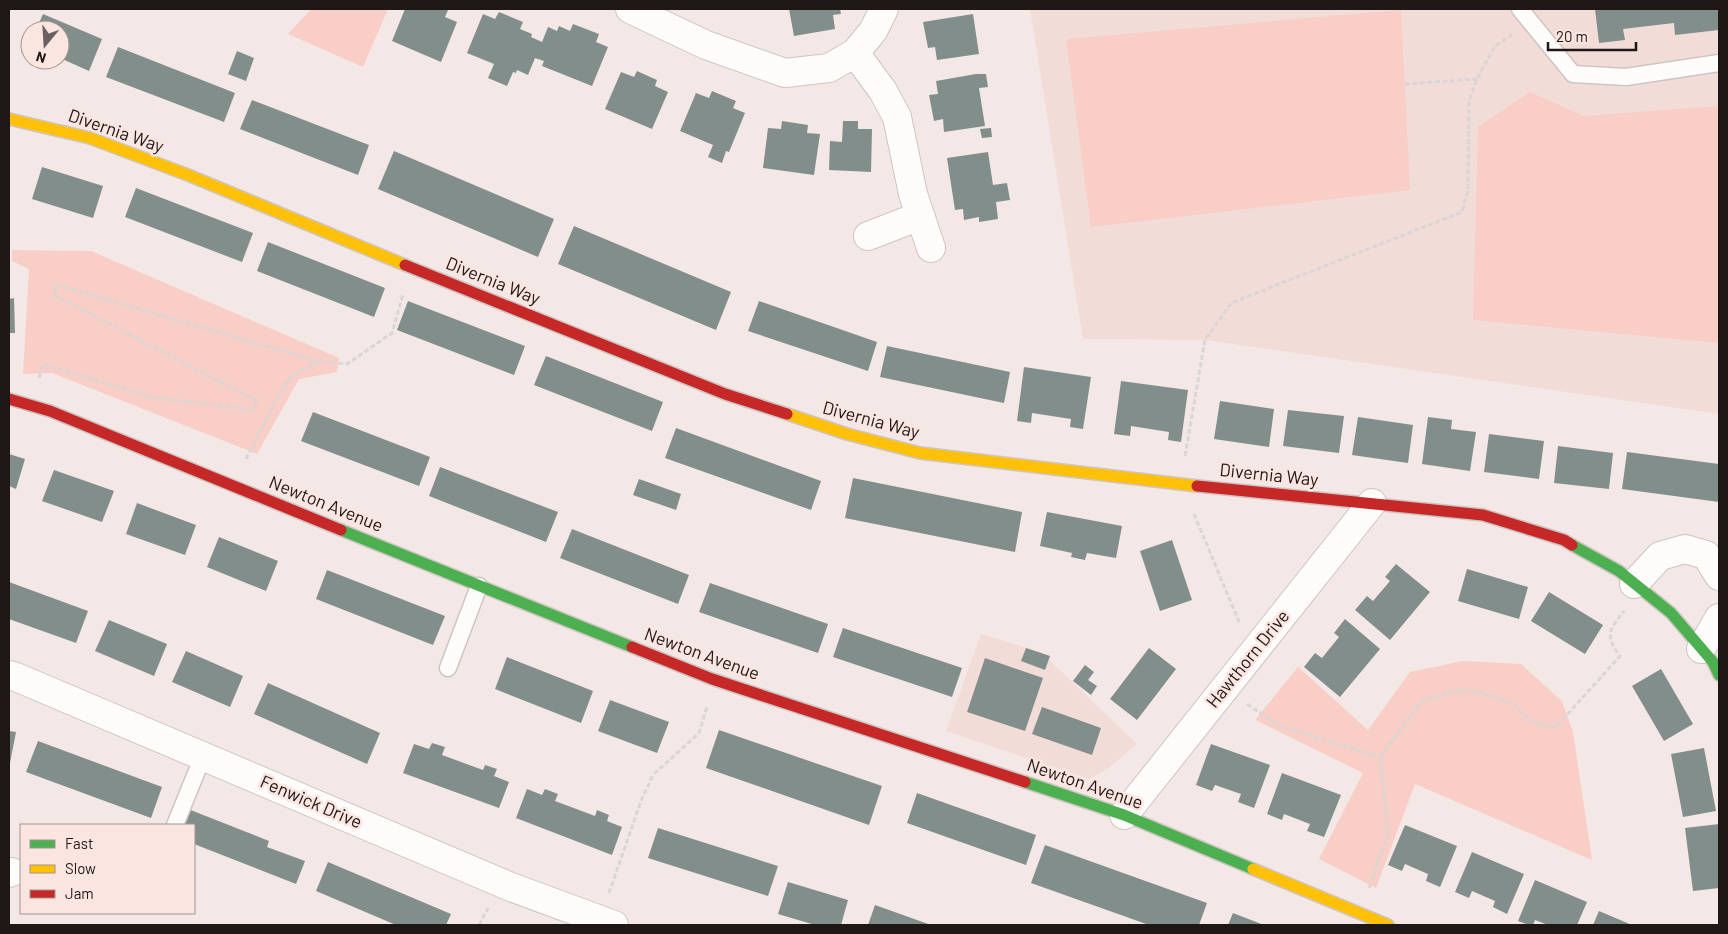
<svg xmlns="http://www.w3.org/2000/svg" width="1728" height="934" viewBox="0 0 1728 934" font-family="Barlow,sans-serif">
<rect width="100%" height="100%" fill="#f4e8e6"/>
<!-- built -->
<path fill="#f2dcd8" d="M1030,9h689v405l-514,-74 -122,-1z
M981,634l60,18 96,92 -27,23 -21,12 -143,-48z"/>
<!-- green -->
<path fill="#f8cec6" d="M311,9h77l-25,58 -75,-33z
M1401,10l9,180 -319,37 -25,-188z
M1530,92l54,24 135,-10v237l-246,-23 5,-193z
M12,250l79,1 248,107 -2,14 -38,7 -42,75 -205,-81 -29,1 6,-105 -17,-8z
M1463,661l58,3 41,37 11,31 19,128 -177,-76 -39,104 -57,-29 44,-86 -108,-53 43,-53 70,63 42,-58z"/>
<!-- building -->
<path fill="#828e8c" d="M405,9h41l2,1 -3,7 12,5 -16,40 -49,-21z
M789,9h51l1,5 -8,1 2,14 -41,7z
M1595,9h124v21l-44,5 -1,-12 -51,6 2,11 -26,3z
M499,12l24,10 -3,7 12,5 -1,3 11,5 6,-15 9,4 2,-5 11,5 3,-7 26,10 -3,8 12,5 -16,39 -50,-20 2,-5 -9,-3 -7,17 -11,-5 -1,3 -3,-1 -6,14 -19,-8 6,-14 -27,-11 16,-39 12,5z
M43,14l59,25 -13,32 -29,-13v-28h-24z
M973,14l6,40 -42,6 -2,-13 -7,1 -5,-26z
M118,47l117,46 -11,29 -118,-45z
M237,51l17,7 -8,23 -18,-7z
M637,71l20,9 -2,6 13,6 -16,37 -47,-20 16,-37 13,5z
M976,74h10l2,13 -9,1 6,38 -41,6 -1,-13 -9,2 -5,-26 9,-1 -2,-13z
M712,91l24,10 -3,7 12,5 -16,39 -3,-1 -4,12 -14,-6 5,-12 -33,-14 16,-38 13,5z
M252,100l117,45 -11,30 -118,-46z
M782,121l26,4 -1,8 13,1 -6,41 -51,-7 5,-40 13,1z
M843,121h15v8h14l-1,43 -42,-2 1,-29 12,1z
M991,128l1,9 -10,1 -2,-9z
M394,151l160,68 -16,38 -160,-68z
M988,152l5,33 14,-2 3,17 -14,2 2,17 -19,3v-5l-15,3 -1,-11 -8,1 -8,-52z
M42,167l61,19 -10,32 -61,-19z
M136,188l117,45 -11,29 -117,-45z
M574,226l157,66 -15,38 -158,-66z
M268,242l117,46 -11,29 -117,-46z
M14,298l1,35h-6v-34z
M408,301l117,45 -11,29 -117,-45z
M759,301l118,41 -9,29 -120,-40z
M887,346l123,26 -6,31 -124,-26z
M546,356l117,46 -11,29 -118,-46z
M1024,367l67,10 -8,52 -13,-2 1,-8 -39,-6 -1,10 -14,-2z
M1121,381l67,9 -7,52 -13,-2 1,-8 -38,-6 -1,10 -16,-2z
M1220,401l54,8 -5,38 -55,-8z
M1288,410l56,6 -5,37 -56,-7z
M313,412l117,45 -11,29 -118,-45z
M1358,417l55,8 -5,38 -56,-8z
M1428,417l24,3 -1,9 25,3 -6,39 -48,-7z
M676,428l145,53 -10,29 -146,-52z
M1489,434l55,7 -5,38 -55,-7z
M1558,446l55,7 -4,36 -55,-6z
M1627,452l92,12v38l-97,-13z
M9,454l16,5 -9,30 -7,-3z
M440,467l118,45 -12,30 -117,-46z
M54,470l60,21 -12,31 -60,-21z
M853,478l169,34 -7,40 -170,-34z
M639,479l42,15 -5,16 -43,-15z
M137,503l59,22 -11,30 -59,-21z
M1047,512l75,14 -6,32 -29,-5 -2,7 -14,-3 1,-4 -32,-7z
M572,529l117,46 -11,29 -118,-46z
M219,537l59,24 -12,30 -59,-24z
M1172,540l20,60 -32,11 -20,-60z
M1396,564l34,28 -40,48 -35,-30 12,-14 6,5 17,-20 -5,-4z
M1467,569l61,18 -9,32 -61,-18z
M327,570l118,46 -12,29 -117,-46z
M9,582l79,29 -12,32 -67,-24z
M710,583l118,41 -10,29 -119,-41z
M1549,592l54,33 -18,29 -54,-33z
M1345,619l35,30 -40,48 -36,-30 11,-14 7,5 17,-21 -5,-4z
M109,620l58,24 -13,32 -59,-25z
M843,628l119,40 -10,29 -119,-40z
M1026,648l24,8 -5,14 -24,-9z
M1149,648l27,21 -39,51 -27,-21z
M186,651l57,25 -13,31 -58,-25z
M507,657l86,34 -12,32 -86,-34z
M985,658l58,20 -18,53 -58,-19z
M1085,665l9,7 -6,8 9,6 -6,9 -18,-14z
M1661,669l32,55 -29,17 -32,-55z
M268,683l112,50 -13,31 -113,-50z
M610,700l59,22 -12,31 -59,-22z
M1042,707l59,21 -9,27 -60,-21z
M719,730l163,56 -13,39 -163,-57z
M9,731l7,1 -6,31h-1z
M38,741l124,46 -11,31 -125,-46z
M432,743l13,4 -3,8 41,15 2,-5 12,4 -3,7 15,6 -10,26 -96,-35 11,-29 15,5z
M1211,744l59,21 -16,43 -16,-6 3,-8 -26,-9 -3,6 -16,-6z
M1704,748l12,63 -33,6 -12,-63z
M1282,773l59,22 -17,42 -17,-6 3,-7 -26,-10 -2,6 -15,-6z
M527,789l15,6 3,-6 13,5 -3,7 40,15 2,-6 12,5 -2,6 15,6 -10,28 -96,-37z
M917,793l119,42 -10,30 -119,-42z
M188,809l81,32 -2,6 38,14 -9,23 -102,-40v-19h-13z
M1719,824v64l-26,3 -8,-63z
M1405,825l52,21 -17,41 -14,-6 2,-7 -23,-10 -3,7 -14,-6z
M658,828l120,38 -10,30 -120,-38z
M1045,845l162,58 -8,22h-50l-118,-42z
M1472,852l52,22 -17,40 -14,-7 2,-6 -23,-10 -3,7 -14,-6z
M328,862l123,52 -5,11h-50l-80,-34z
M1535,880l52,22 -10,23h-29l-13,-5 -2,5h-4l-11,-4z
M788,882l60,18 -7,25h-26l-37,-11z
M875,905l56,20h-63z
M1599,911l33,14h-39z
M1233,913l31,12h-36z"/>
<g fill="none" stroke-linecap="round" stroke-linejoin="round">
<defs>
<path id="lane" d="M1520,9l53,65 53,3 93,-14
M448,668l31,-82
M175,825l28,-69"/>
<path id="street" d="M630,9l76,36 79,28 44,-5 26,-15 18,-22 11,-22
M855,53l28,38 14,26 16,77 18,54
M868,236l52,-20
M1634,584l26,-28 25,-7 21,6 13,21
M1701,649l18,-31
M9,675l7,2 495,210 103,38
M1124,815l248,-312
M9,873l3,-1"/>
<path id="fast" d="M341,530l291,117
M1572,545l47,26 52,42 42,49 6,13
M1025,782l99,33 129,54"/>
<path id="slow" d="M9,119l81,19 98,37 217,90
M787,414l60,20 73,19 277,33
M1253,869l135,56"/>
<path id="jam" d="M405,265l320,129 62,20
M9,399l41,12 291,119
M1197,486l286,29 81,25 8,5
M632,647l80,32 313,103"/>
</defs>
<!-- lane casing -->
<use href="#lane" stroke="#cec5c3" stroke-width="19"/>
<!-- street casing -->
<use href="#street" stroke="#cec5c3" stroke-width="30"/>
<!-- fast casing -->
<use href="#fast" stroke="#cec5c3" stroke-width="14"/>
<!-- slow casing -->
<use href="#slow" stroke="#cec5c3" stroke-width="14"/>
<!-- jam casing -->
<use href="#jam" stroke="#cec5c3" stroke-width="14"/>
<!-- path -->
<path stroke="#dad6d5" stroke-width="3" stroke-dasharray="5 2.5" stroke-linecap="butt" d="M1405,84l72,-5
M39,378l4,-14 108,33 103,13 3,-9 -203,-106 3,-10 260,76 30,3 45,-31 11,-39
M1185,456l20,-116 26,-37 231,-91 6,-22 1,-89 8,-22 18,-33 18,-12
M246,459l34,-66 10,-15 26,-16
M1194,514l46,110
M1247,704l33,22 100,31
M1369,888l19,-54 -8,-77 42,-56 31,-10 28,1 31,11 19,19 25,5 64,-71c-16,-21 -10,-27 4,-45
M609,893l32,-92 12,-26 46,-42 8,-26
M479,925l9,-17"/>
<!-- lane -->
<use href="#lane" stroke="#fdfcfb" stroke-width="16"/>
<!-- street -->
<use href="#street" stroke="#fdfcfb" stroke-width="28"/>
<!-- fast -->
<use href="#fast" stroke="#4caf50" stroke-width="11"/>
<!-- slow -->
<use href="#slow" stroke="#ffc107" stroke-width="11"/>
<!-- jam -->
<use href="#jam" stroke="#c62828" stroke-width="11"/>
</g>
<g text-anchor="middle" stroke-width="5" stroke-linejoin="round" paint-order="stroke">
<!-- street labels -->
<g font-size="18" fill="#1f1716" stroke="#fae5e0">
<text transform="translate(116 131) rotate(19)" y="6">Divernia Way</text>
<text transform="translate(493 281) rotate(22)" y="6">Divernia Way</text>
<text transform="translate(871 420) rotate(15)" y="6">Divernia Way</text>
<text transform="translate(1269 475) rotate(6)" y="6">Divernia Way</text>
<text transform="translate(326 504) rotate(22)" y="6">Newton Avenue</text>
<text transform="translate(702 654) rotate(20)" y="6">Newton Avenue</text>
<text transform="translate(1248 659) rotate(-51)" y="6">Hawthorn Drive</text>
<text transform="translate(1085 784) rotate(19)" y="6">Newton Avenue</text>
<text transform="translate(311 802) rotate(23)" y="6">Fenwick Drive</text>
</g>
</g>
<!-- border -->
<rect width="1728" height="934" fill="none" stroke="#1f1716" stroke-width="20"/>
<!-- legend -->
<rect x="20" y="824" width="175" height="90" fill="#fae5e0" stroke="#a2938f"/>
<rect x="30" y="840" width="25" height="8" fill="#4caf50" stroke="#a2938f"/>
<text x="65" y="849" font-size="15" fill="#1f1716">Fast</text>
<rect x="30" y="865" width="25" height="8" fill="#ffc107" stroke="#a2938f"/>
<text x="65" y="874" font-size="15" fill="#1f1716">Slow</text>
<rect x="30" y="890" width="25" height="8" fill="#c62828" stroke="#a2938f"/>
<text x="65" y="899" font-size="15" fill="#1f1716">Jam</text>
<!-- north arrow -->
<g transform="translate(45 45) rotate(198)"><circle r="24" fill="#fae5e0" stroke="#a2938f"/>
<path d="M0-4L9 19L0 12L-9 19Z" fill="#6a605f"/>
<text y="-8" font-size="14" font-weight="bold" text-anchor="middle" fill="#1f1716">N</text>
</g>
<!-- scale -->
<path d="M1548 42v8h88v-8" fill="none" stroke="#1f1716" stroke-width="2.5"/>
<text x="1556" y="42" font-size="15" fill="#1f1716" stroke="#fae5e0" stroke-width="4" paint-order="stroke">20 m</text>
</svg>
